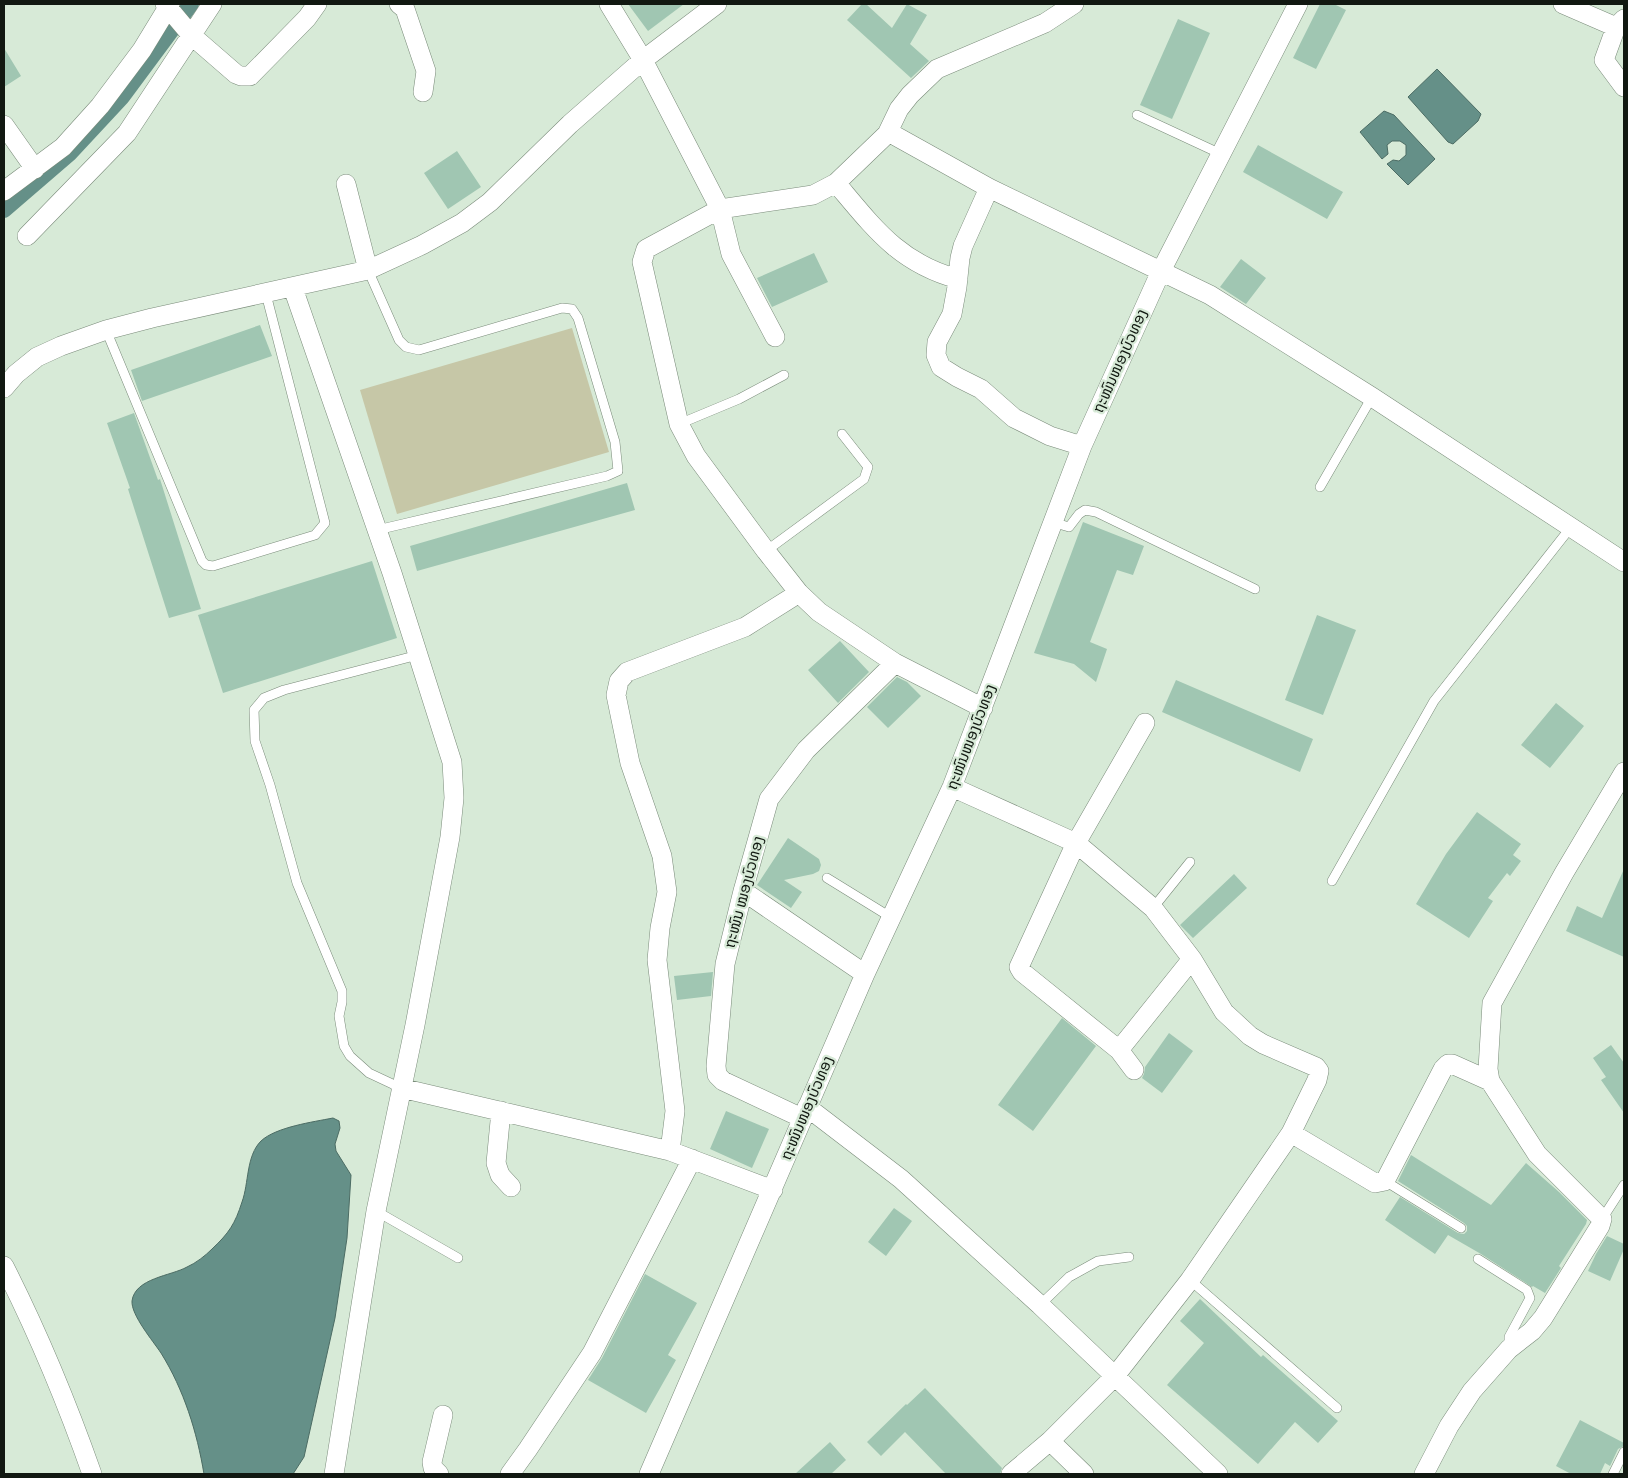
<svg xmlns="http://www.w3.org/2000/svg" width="1628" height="1478" viewBox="0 0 1628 1478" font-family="'PT Sans Narrow','Noto Sans Lao',sans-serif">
<rect width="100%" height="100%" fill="#d7ead7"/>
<!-- pitch -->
<path fill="#c6c7a7" d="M572,328l37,124 -212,62 -37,-124z"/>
<!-- water -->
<path fill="#659088" stroke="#4c6c64" d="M1437,69l44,45 -3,7 -25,23 -5,-2 -40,-45z
M1384,111l10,4 41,44 -27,26 -21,-21 6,-4 6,1 7,-6v-10l-6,-4h-8l-5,4 1,9 -6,5 -22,-27z
M333,1118l6,3 1,7 -5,16 1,7 15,24 -4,63 -12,80 -31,139 -11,17h-89c-7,-42 -20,-84 -43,-121 -8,-12 -30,-38 -29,-52 3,-23 39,-25 55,-34 9,-4 18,-11 25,-18 17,-16 23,-25 30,-47 7,-19 4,-46 19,-61 15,-14 52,-19 72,-23z"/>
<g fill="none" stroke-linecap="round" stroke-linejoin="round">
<!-- canal -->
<path stroke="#659088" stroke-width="16" d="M4,210l65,-56 53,-57 69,-93"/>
</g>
<!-- building -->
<path fill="#a0c6b2" d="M628,4h56l-36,27z
M862,4h4l26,24 15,-24 20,11 -17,29 19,17 -18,17 -64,-58z
M1320,4h14l12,6 -30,59 -23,-11z
M1178,19l32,14 -38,86 -32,-14z
M4,48l17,28 -17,11z
M1258,145l85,47 -16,27 -84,-47z
M457,151l24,36 -33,22 -24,-36z
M814,253l14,29 -56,25 -15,-29z
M1241,259l25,19 -20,26 -26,-17z
M260,325l12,31 -130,45 -11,-31z
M134,413l24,67 2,-1 41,130 -32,9 -41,-129 2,-1 -23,-65z
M627,483l8,27 -218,61 -7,-25z
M1083,522l61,24 -11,29 -16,-5 -27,72 17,7 -11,33 -22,-18 -40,-11z
M372,561l25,77 -174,55 -25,-78z
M1317,615l39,15 -33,85 -38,-15z
M840,641l29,31 -31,31 -30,-33z
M897,677l10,5 14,14 -33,32 -21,-21z
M1176,680l137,59 -13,33 -138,-60z
M1556,703l28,23 -34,42 -29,-23z
M1477,812l44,32 -8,11 8,6 -11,15 -3,-3 -19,25 5,3 -24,37 -53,-34 30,-50z
M788,838l31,21 2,6 -2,6 -6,3 -29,6 18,12 -11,16 -34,-23z
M1624,869v88l-58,-26 11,-25 25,12z
M1234,874l13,14 -54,50 -13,-13z
M713,972l-2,24 -34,4 -3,-24z
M1062,1018l34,28 -63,85 -35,-26z
M1169,1033l24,18 -31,42 -20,-15 2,-4 1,-7z
M1611,1045l13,18v50l-23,-33 5,-3 -13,-19z
M726,1111l43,18 -17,39 -42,-19z
M1411,1155l80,50 35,-42 33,29 28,28 -1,4 -27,42 2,2 -16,25 -12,-7 -1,1 -51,-33 -33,-19 -13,19 -50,-34 15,-23 58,36 6,1 3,-3v-5l-3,-3 -66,-42z
M894,1208l18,13 -26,35 -18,-14z
M1607,1236l17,8v5l-14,32 -22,-10 8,-17z
M645,1274l52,29 -29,52 8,5 -30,53 -58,-33 14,-22z
M1200,1299l61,58 2,-2 75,66 -20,22 -23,-21 -37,42 -91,-79 37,-42 -24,-22z
M925,1388l77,80 -2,6h-54l-41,-42 -24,24 -14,-14 39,-38 1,1z
M1580,1420l44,23v3l-6,3 -8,17 -5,-3 -5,11h-29l-15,-8z
M830,1442l16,18 -15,14h-36z"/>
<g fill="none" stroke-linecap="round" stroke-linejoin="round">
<defs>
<path id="service" d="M1137,115l84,39
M368,270l31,70 7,7 13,3 143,-42 10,1 6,9 37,124 3,29 -11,5 -230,54
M106,330l96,231 4,4 7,1 102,-31 10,-12 -59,-229
M679,424l60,-25 45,-24
M1320,487l52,-90
M1052,522l17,5 10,-13 6,-4 11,2 159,77
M766,551l98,-72 4,-12 -26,-33
M827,878l65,40
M1332,881l102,-180 137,-174
M1153,908l37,-46
M401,1088l-32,-15 -19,-17 -6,-10 -5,-30 3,-14v-11l-45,-108 -27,-98 -15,-44 -1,-31 10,-12 20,-8 134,-35
M1385,1181l76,47
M376,1211l82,47
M1602,1219l22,-34
M1478,1259l49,31 3,8 -21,39v11
M1190,1280l147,128
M1040,1305l29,-28 29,-16 31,-4
M1613,1474l11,-22"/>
<path id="minor" d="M165,4l26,31 45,39 5,2h9l57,-58 10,-14
M399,4l6,5 21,62 -3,21
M609,4l34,56 77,149 11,45 44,83
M1563,4l53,23
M1624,19l-8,8 -12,33 20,27
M4,125l31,44
M887,134l12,-25 11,-14 27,-26 108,-46 29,-19
M836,183c38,45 63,80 122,96
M346,184l22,86
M989,188l-26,58 -3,12 -3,29 -5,27 -15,28 -1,13 5,12 16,10 24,12 33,29 36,18 32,10
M4,191l59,-44 37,-41 42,-56 28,-46
M27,236l100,-103 85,-129
M293,288l99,285 60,189 2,36 -4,39 -35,188 -39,186 -42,263
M4,388l12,-14 21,-17 24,-11 45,-16 46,-12 216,-48 54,-25 40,-22 28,-21 80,-78 73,-64 74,-56
M983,708l-88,-45 -76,-51 -20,-19 -33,-42 -70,-95 -17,-32 -37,-162 4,-13 74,-40 93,-14 23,-12 51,-49h5l97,54 221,107 162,102 252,165
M952,787l124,56 77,65 39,51 32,53 26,24 13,8 53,23 3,4 -2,9 -26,53 -101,147 -75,96 -65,65 -39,33
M743,891l122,83
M1119,1050l73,-91
M1134,1070l-15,-20 -97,-78 -3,-5 57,-124 69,-120
M401,1088l269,63 103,39
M807,1107l94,72 139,126 178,169
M501,1111l-5,52 4,12 11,12
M802,1118l-79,-37 -6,-6 -1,-9 9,-102 18,-73 26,-92 37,-49 89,-87
M1291,1133l84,50 10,-2 58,-112 5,-5h4l38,17
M670,1151l5,-40 -18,-151 3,-32 7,-36 -5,-36 -32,-93 -14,-68 3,-14 8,-9 118,-45 54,-34
M4,1266c34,67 63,137 88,208
M1050,1441l34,33
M439,1474l-6,-6 -1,-6 11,-47
M510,1474l18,-25 64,-96 100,-194
M649,1474l216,-500 87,-187 130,-341 79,-175 137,-267
M1424,1474l25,-48 23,-35 37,-42 23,-18 11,-13 57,-92 2,-7 -65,-65 -47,-73 -2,-12 4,-66 72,-130 60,-101"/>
</defs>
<!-- service casing -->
<use href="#service" stroke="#7a8b7a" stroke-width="10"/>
<!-- minor casing -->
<use href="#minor" stroke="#7a8b7a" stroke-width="20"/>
<!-- service -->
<use href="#service" stroke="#fff" stroke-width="9"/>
<!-- minor -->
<use href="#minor" stroke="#fff" stroke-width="19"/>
</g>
<g text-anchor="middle" stroke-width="4.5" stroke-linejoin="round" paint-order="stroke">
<!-- street labels -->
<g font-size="15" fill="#111811" stroke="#d7ead7">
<text transform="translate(1120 361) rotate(-66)" y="5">ຖະໜົນໜອງບົວທອງ</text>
<text transform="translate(971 737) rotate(-69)" y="5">ຖະໜົນໜອງບົວທອງ</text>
<text transform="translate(744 892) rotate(-75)" y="5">ຖະໜົນ ໝອງບົວທອງ</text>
<text transform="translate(807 1108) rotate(-67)" y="5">ຖະໜົນໜອງບົວທອງ</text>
</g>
</g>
<!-- border -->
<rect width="1628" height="1478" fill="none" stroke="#111811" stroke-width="10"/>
</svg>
